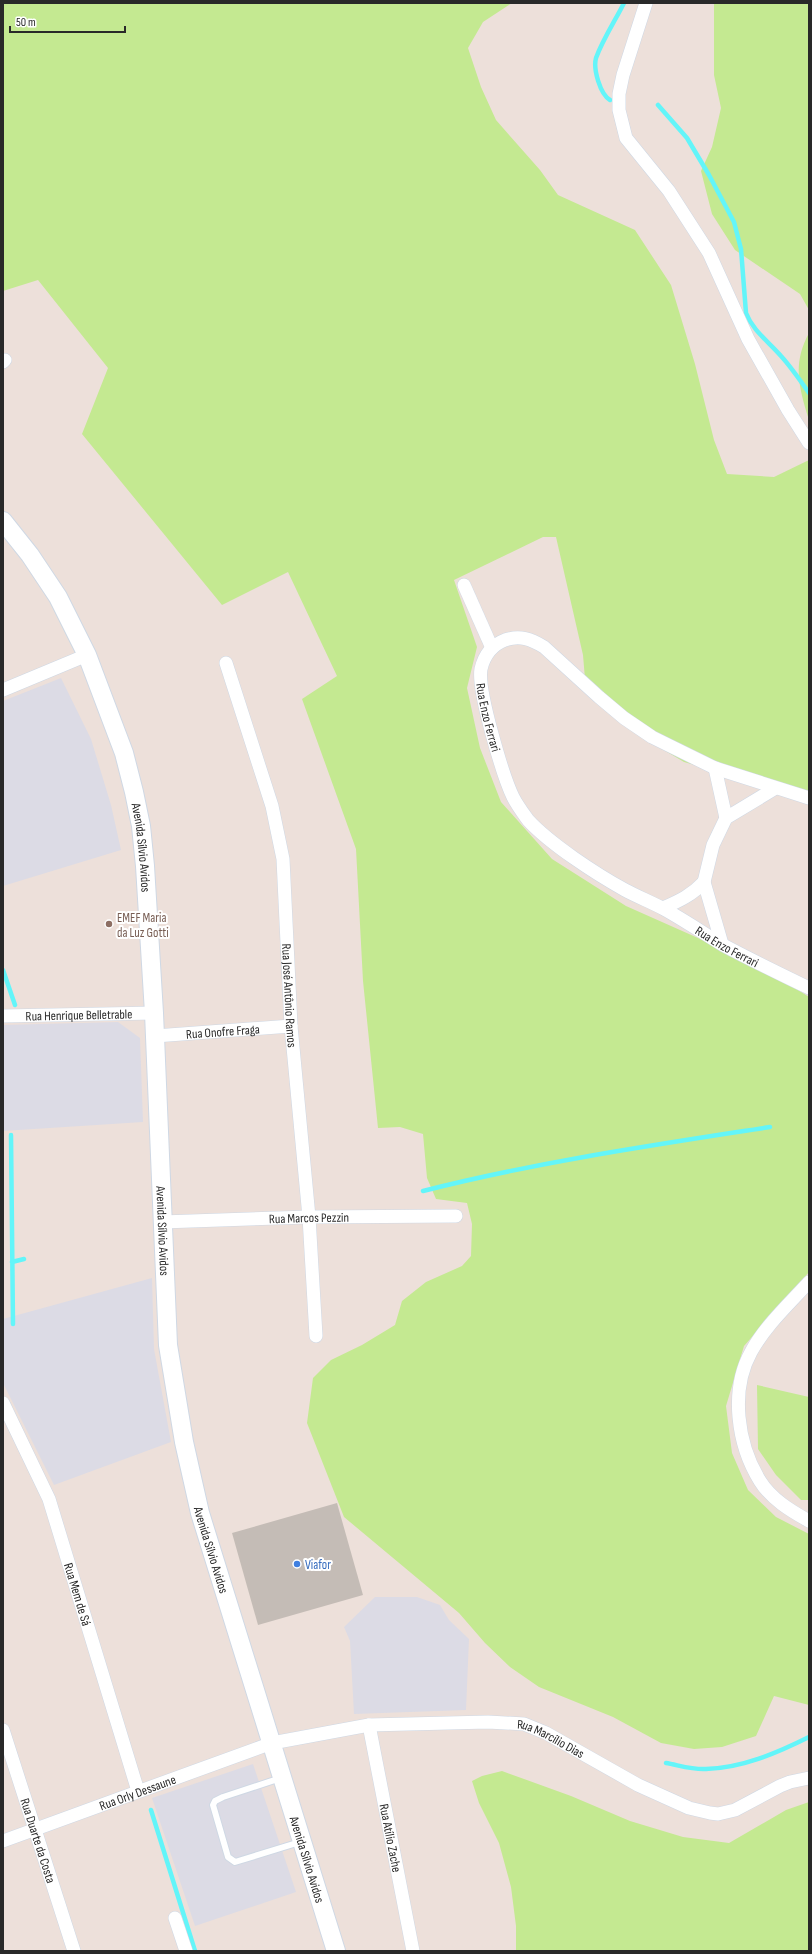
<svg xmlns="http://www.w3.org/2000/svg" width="812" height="1954" viewBox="0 0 812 1954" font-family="'Sofia Sans Condensed',sans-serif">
<rect width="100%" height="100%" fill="#ede0da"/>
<!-- industrial -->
<path fill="#dcdbe5" d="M61,678l30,61 20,66 10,45 -118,36v-185z
M118,1022l22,16 3,84 -140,9v-106z
M152,1278l2,71 17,93 -117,43 -51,-102v-64z
M375,1597h42l23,8 9,15 20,19 -3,71 -112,4 -4,-73 -6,-14z
M253,1764l43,128 -101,34 -43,-128z"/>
<!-- green -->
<path fill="#c4e991" d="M3,3h509l-29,19 -15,26 13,39 15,33 44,50 18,25 77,35 36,55 24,79 19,76 13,34 47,3 35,-17v337l-125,-35 -47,-28 -51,-43 -3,-36 -27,-118h-13l-89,43 23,67 -10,41 13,60 21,54 51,57 74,47 135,60 48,31v275l-65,74 -18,60 6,47 16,37 28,27 33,17v171l-35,-9 -18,40 -34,11 -28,2 -33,-6 -48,-26 -74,-30 -29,-20 -25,-24 -26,-30 -115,-96 -37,-94 6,-45 18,-18 31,-15 33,-20 7,-24 24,-19 36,-16 9,-10 1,-32 -5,-21 -31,-4 -9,-21 -4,-44 -23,-7 -22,1 -15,-147 -7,-132 -54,-150 35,-23 -49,-104 -66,33 -140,-171 26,-66 -70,-88 -35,11z
M714,3h95v307l-9,-16 -65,-44 -23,-36 -11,-43 11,-24 9,-39 -7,-33z
M809,333v87c-10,-32 -17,-56 0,-87z
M757,1385l52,12v103h-8l-25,-25 -18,-26z
M502,1771l69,25 59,25 53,16 46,6 57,-33 23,-8v149h-293v-25l-5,-39 -12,-44 -20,-40 -7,-22 10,-5z"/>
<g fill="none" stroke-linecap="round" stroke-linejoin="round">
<!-- stream -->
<path stroke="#63f5f9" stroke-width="4.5" d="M610,100c-10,-6 -17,-31 -14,-42 7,-19 19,-37 28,-55
M658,105l29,33 22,37 25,47 7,27 5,64c7,18 22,28 35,43 10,11 19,24 28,37
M3,970l12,35
M11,1135l2,189
M423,1191c114,-29 231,-46 347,-64
M12,1262l12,-3
M666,1763c12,2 27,7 40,6 36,-1 71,-16 103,-32
M151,1810l44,141"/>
</g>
<!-- building -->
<path fill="#c4bcb6" d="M337,1503l26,92 -105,30 -26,-92z"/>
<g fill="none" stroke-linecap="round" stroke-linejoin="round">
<defs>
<path id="service" d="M281,1778l-58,19 -8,4 -2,4 15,52 7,5 65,-20"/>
<g id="minor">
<path d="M646,3l-23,72 -4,19v16l7,28 43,53 40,62 39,86 40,71 21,33"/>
<path d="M3,362l2,-2"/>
<path d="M464,585l28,63"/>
<path id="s1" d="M226,663l46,143 11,53 8,167 18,191 7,119"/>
<path d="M3,690l84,-35"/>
<path d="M715,768l11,50 48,-29"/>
<path id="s2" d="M809,798l-94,-30 -63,-31 -28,-19 -25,-21 -55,-50c-13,-8 -24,-12 -39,-7 -13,5 -21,16 -24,29 -4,21 22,107 32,128 4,8 10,16 15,23 22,24 68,54 97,70 13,7 26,12 39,19 20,11 39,24 59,36 28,15 57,29 86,43"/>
<path d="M704,882l9,-37 13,-27"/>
<path d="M663,908c16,-7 29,-13 41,-26l18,62"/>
<path id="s3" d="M3,1016l151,-3"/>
<path id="s4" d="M155,1036l136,-10"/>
<path id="s5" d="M162,1222l147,-5 147,-1"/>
<path d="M809,1282c-20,22 -44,44 -58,70 -21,38 -14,92 9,129 11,18 31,30 49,40"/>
<path id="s6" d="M3,1403l46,96 89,292"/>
<path id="s7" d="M369,1725l44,226"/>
<path id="s8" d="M3,1730l71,221"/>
<path id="s9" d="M3,1841l269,-98 97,-18 119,-3 36,2 22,9 92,52 51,23 21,5 8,1 17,-4 45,-24 10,-4 19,-4"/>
<path d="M175,1918l11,33"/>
</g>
<g id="secondary">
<path id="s10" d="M3,521l27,34 28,42 29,58 37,98 10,39 7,34 4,40 9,147 14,332 16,97 16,71 136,438"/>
</g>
</defs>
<!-- service casing -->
<use href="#service" stroke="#cfd8e4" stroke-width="8"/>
<!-- minor casing -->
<use href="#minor" stroke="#cfd8e4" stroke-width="14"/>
<!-- secondary casing -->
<use href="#secondary" stroke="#cfd8e4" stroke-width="20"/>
<!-- service -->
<use href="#service" stroke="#fff" stroke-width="6"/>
<!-- minor -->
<use href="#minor" stroke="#fff" stroke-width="13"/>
<!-- secondary -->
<use href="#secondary" stroke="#fff" stroke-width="18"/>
</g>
<!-- markers -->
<circle fill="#8d6e63" stroke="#fff" stroke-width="1.5" cx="109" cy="924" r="4"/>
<circle fill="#3f7fe0" stroke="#fff" stroke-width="1.5" cx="297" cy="1564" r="4"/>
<g text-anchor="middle" stroke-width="4" stroke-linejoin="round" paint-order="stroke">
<!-- street labels -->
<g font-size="13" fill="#292929" stroke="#fff">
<text dy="5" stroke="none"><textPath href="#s2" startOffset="439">Rua Enzo Ferrari</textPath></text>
<text dy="5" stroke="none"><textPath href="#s10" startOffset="360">Avenida Sílvio Avidos</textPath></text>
<text dy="5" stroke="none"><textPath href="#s2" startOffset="787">Rua Enzo Ferrari</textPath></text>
<text dy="5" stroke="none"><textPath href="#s1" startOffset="341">Rua José Antônio Ramos</textPath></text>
<text dy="5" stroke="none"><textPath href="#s3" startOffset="76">Rua Henrique Belletrable</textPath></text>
<text dy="5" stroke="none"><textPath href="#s4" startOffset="68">Rua Onofre Fraga</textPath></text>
<text dy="5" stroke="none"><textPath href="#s5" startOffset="147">Rua Marcos Pezzin</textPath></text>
<text dy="5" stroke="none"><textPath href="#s10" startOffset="744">Avenida Sílvio Avidos</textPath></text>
<text dy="5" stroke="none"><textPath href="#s10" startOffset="1068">Avenida Sílvio Avidos</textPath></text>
<text dy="5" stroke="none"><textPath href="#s6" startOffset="206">Rua Mem de Sá</textPath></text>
<text dy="5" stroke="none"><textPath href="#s9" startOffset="570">Rua Marcílio Dias</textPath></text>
<text dy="5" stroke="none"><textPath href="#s9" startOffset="143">Rua Orly Dessaune</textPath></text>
<text dy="5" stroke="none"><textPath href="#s7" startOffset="115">Rua Atílio Zache</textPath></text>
<text dy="5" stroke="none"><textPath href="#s8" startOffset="116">Rua Duarte da Costa</textPath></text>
<text dy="5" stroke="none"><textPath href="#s10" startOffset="1392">Avenida Sílvio Avidos</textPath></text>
</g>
<!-- education labels -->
<g font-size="13" fill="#785e54" stroke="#fff" text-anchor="start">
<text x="117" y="922">EMEF Maria<tspan x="117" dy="15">da Luz Gotti</tspan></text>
</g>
<!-- shop labels -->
<g font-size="13" fill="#366cbe" stroke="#fff" text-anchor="start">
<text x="305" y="1569">Viafor</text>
</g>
</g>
<!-- border -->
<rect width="812" height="1954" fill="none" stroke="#292929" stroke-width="8"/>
<!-- scale -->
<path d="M10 26v6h115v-6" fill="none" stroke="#292929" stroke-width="2"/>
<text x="16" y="26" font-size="12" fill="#292929" stroke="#ffffff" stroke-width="3" paint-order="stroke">50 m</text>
</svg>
